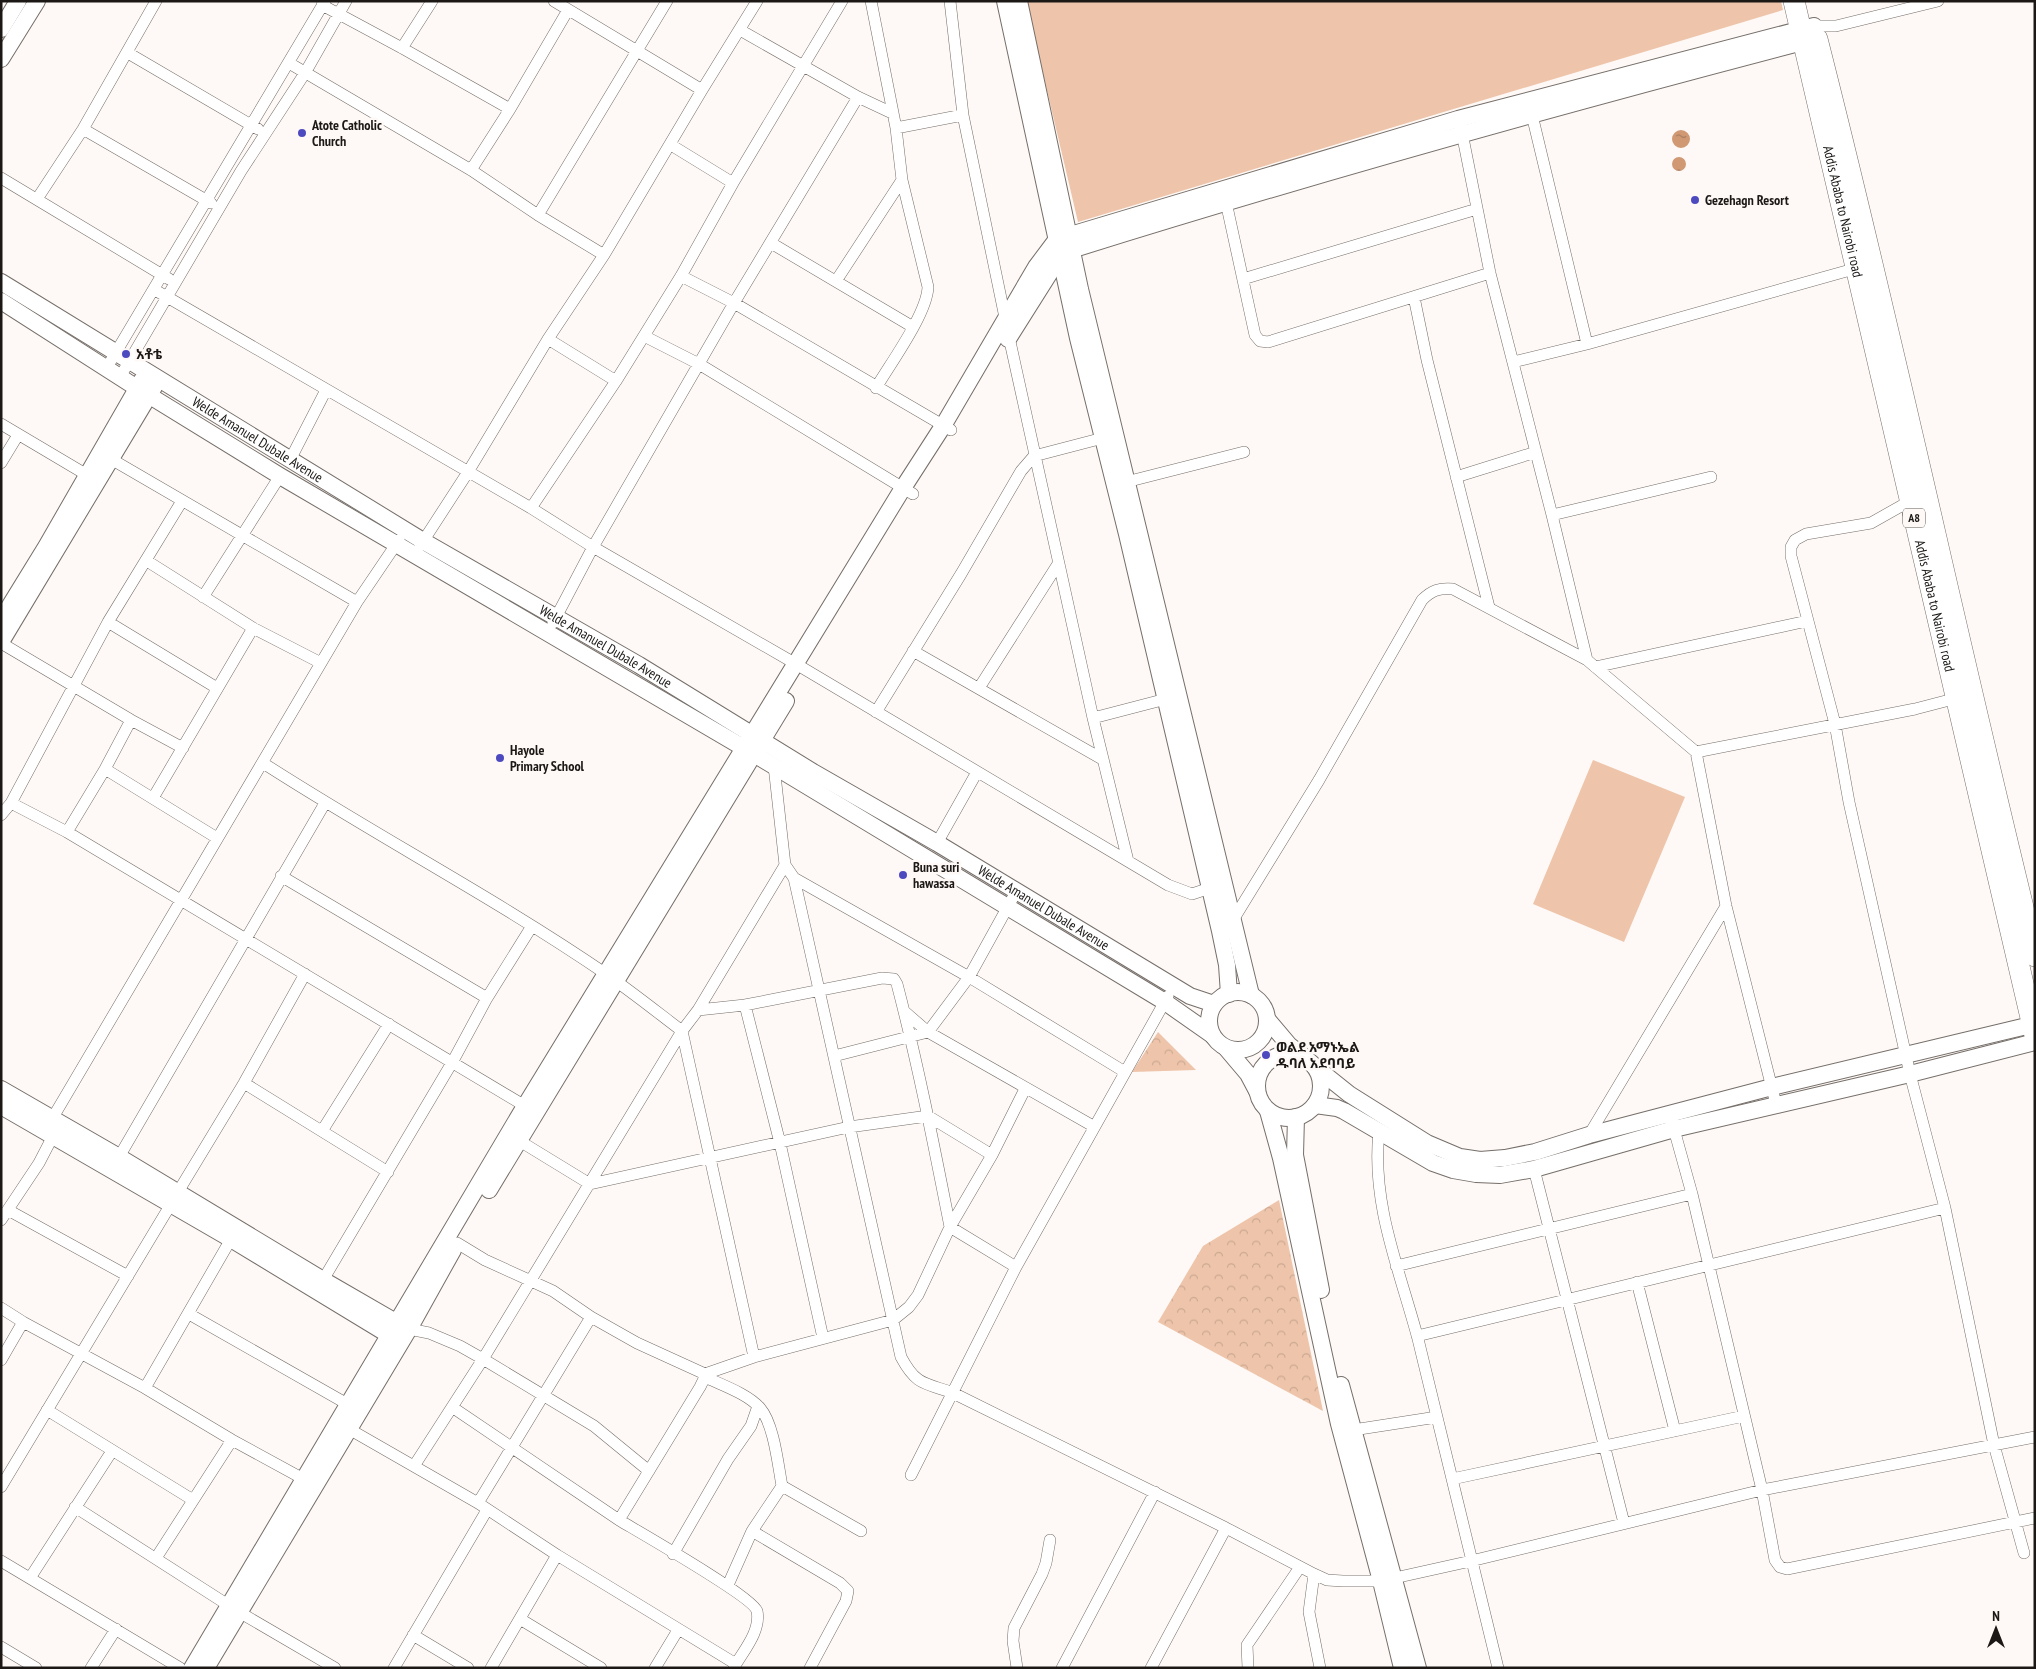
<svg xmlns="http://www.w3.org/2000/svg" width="2036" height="1669" viewBox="0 0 2036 1669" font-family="'PT Sans Narrow','Noto Sans Ethiopic',sans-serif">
<defs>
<pattern id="park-crowns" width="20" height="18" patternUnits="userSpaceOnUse" patternTransform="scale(1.25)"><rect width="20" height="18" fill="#eec5aa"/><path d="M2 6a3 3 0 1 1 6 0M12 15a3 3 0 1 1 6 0" fill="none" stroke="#cca892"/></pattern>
<pattern id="water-ripples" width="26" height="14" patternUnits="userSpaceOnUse" patternTransform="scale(1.25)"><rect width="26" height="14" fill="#d09974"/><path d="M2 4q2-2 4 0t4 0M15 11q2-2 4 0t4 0" fill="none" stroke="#a87c5e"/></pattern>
</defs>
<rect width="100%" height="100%" fill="#fef9f6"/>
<!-- park -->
<path fill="url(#park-crowns)" d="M1158,1032l38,38 -64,2z
M1279,1200l44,211 -165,-89 45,-76z"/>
<!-- pitch -->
<path fill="#eec5aa" d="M1026,1h755l2,9 -705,212z
M1593,760l92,37 -61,145 -91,-38z"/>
<!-- water -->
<path fill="url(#water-ripples)" d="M1672 139a9 9 0 1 1 18 0a9 9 0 1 1-18 0Z
M1672 164a7 7 0 1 1 14 0a7 7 0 1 1-14 0Z"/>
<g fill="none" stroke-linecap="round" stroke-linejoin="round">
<defs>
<path id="street" d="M554,1l148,89
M871,1l25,127 6,52 26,107c-1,27 -38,77 -52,101
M950,1l13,114 46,222 84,381 35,143
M322,5l80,43 108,61
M1814,26h22l102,-25
M740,30l118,67 34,16
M402,48l30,-47
M128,53l130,76
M289,63l182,107 67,45 66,40
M1532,115l55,229
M896,128l67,-13
M1461,128l29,145 62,242 35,145 109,92 30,154 50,198
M83,129l128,74
M671,145l62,38
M471,170l39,-61 58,-99
M1,178l168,101
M37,199l46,-70 73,-128
M1226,202l29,133 5,6 8,1 222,-69
M538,215l129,-214
M771,243l142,84
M681,276l53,27 217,127
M1243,279l234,-70
M836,281l66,-101
M155,290l376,218 62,39 203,117 372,221 24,9 18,-6
M1414,297l13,63 62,247
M644,336l55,28 214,130
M548,339l68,42
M1513,362l74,-18 274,-77
M106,369l219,-368
M120,377l121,-206 64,-98 41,-72
M1,424l86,51
M111,459l246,143
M290,460l36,-70
M1,463l17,-28
M1456,477l80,-25
M1126,482l118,-30
M1910,501l-39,22 -65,11 -11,6 -4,7v9l44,168 14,78 61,272 35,134 49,237 30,108
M531,508l85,-127 65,-105 52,-93 109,-182
M1552,515l159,-38
M420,546l48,-74 80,-133 56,-84 98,-165 55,-89
M147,561l106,67 68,35
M203,597l77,-121
M108,622l109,66
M553,623l40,-76 141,-244 124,-206
M1,643l130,77 52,28
M913,651l189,108
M1595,667l212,-46
M979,688l79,-124
M876,712l85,-138 60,-103 13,-15 69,-18
M1093,718l73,-19
M1696,752l219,-43 46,-12
M263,763c113,73 232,135 343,211 26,18 51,38 76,57l72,326
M774,766l11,99 9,13 107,479c15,28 23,26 50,35l275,136 88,46 13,6 16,1h38l90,-20 291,-71 273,-53
M105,769l26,-49
M153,798l100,-170
M11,803l56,29 463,277
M1,815l10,-12 97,-181 74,-121
M67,832l38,-63 112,69
M937,843l40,-71
M281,876l206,122
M794,878l175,99 156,95
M1233,920l86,-140 103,-180c10,-10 17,-12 31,-11l134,71
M745,1005l35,138 43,195
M698,1010l47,-5 137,-27 12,1 3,5c21,80 37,162 53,243l66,40
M905,1012l23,20 165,94
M834,1056l94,-24 41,-55 47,-85
M244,1083l144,89
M52,1119l305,-517 42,-62
M1672,1122l20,72 70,296 13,70 5,7 7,2 248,-51
M322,1131l67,-107
M1379,1132c-8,72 21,139 39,207 27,110 53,219 80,329
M1589,1135l137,-229
M518,1140l72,44 259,-57 79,-11 64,39
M119,1157l206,-354
M1534,1169l90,354
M178,1192l66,-109 61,-109
M8,1210l120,66
M1,1220l38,-57 14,-27
M457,1243l28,17 68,31 38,26 46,26 68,31 49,-17 139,-37 16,-13 9,-12 32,-68 42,-72 33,-66
M1396,1266l296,-72
M323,1280l130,-219 34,-63 45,-72
M1637,1282l38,149
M1,1308l22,14 122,66 87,52 77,42
M189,1314l160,91
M409,1329l20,4 31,13 23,13 111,67 55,45
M1417,1336l528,-128
M1,1360l22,-38
M705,1374v3l-5,10 -81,133c20,12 134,77 138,91 4,19 -12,38 -21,53
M705,1377c17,8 43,17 55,31 14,16 18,57 22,78l-30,45
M145,1388l86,-149
M452,1407l167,113
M47,1410l146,90
M1347,1428l6,2 84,-13
M349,1429l129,74 79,52 179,109 -2,4
M414,1466l69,-107 199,-328 16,-21 87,-145
M911,1475l105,-208 152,-271
M1452,1479l292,-63
M782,1486l79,45
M1,1487l170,-283
M478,1503l113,-186
M75,1507l164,105 96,56
M673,1554l55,-95 23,-33 7,-20
M156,1558l76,-118
M1,1561l179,107
M1314,1574l-5,38 11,56
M30,1578l82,-127
M728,1585l24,-54 88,52 8,8 -2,10 -36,67
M520,1619l81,49
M413,1635l55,33
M1,1647l35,21
M91,1668l25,-39
M394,1668l93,-158
M491,1668l66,-113
M655,1668l23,-38
M1017,1668l-4,-27 1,-13 28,-54 4,-11 4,-23
M1062,1668l93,-176
M1151,1668l75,-140
M1248,1668l-1,-23 53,-78"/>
<g id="secondary">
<path d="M1005,1l73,337 49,196 93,397 7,34 2,29"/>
<path d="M1019,1l61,288 171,706"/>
<path d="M1,29l17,-28"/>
<path d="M1,59l36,-58"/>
<path id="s1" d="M1,282l422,259 216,124 174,107 124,71 253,153 24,8"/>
<path d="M1,301l136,87 143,88 464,272 421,254 47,33"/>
<path d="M1008,339l53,-84 10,-5c246,-77 494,-146 743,-211"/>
<path d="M1,620l45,-73 96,-167"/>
<path d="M1,642l153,-255"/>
<circle cx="1238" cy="1021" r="29"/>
<path d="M1267,1019l22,26 14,11"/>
<path d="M1226,1048l22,26 9,17"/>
<circle cx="1289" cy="1086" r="32"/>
<path d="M1314,1066l35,28 78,49 33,14 20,3 25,-2 30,-6 54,-17 183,-48 263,-63"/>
<path d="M1,1089l118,68 204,123 83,48"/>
<path d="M1315,1105l22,3 7,3 89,52 20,7 23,4 24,1 34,-6 140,-40 236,-55 125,-32"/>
<path d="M1,1106l230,133 168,102"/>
<path d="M1268,1111l13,47 58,266 42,157 21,87"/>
<path d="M1296,1117l-1,38 26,135"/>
<path d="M489,1190l297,-489"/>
<path d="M1341,1385l77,283"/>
<path d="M192,1668l333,-562 378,-618 40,-62 93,-159 21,-28 401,-120 356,-93"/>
<path d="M206,1668l203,-339 44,-79"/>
</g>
<g id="highway">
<path id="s2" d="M1794,1l241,1034"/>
<path d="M1817,39c78,305 142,612 218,917"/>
</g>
</defs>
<!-- street casing -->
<use href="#street" stroke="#756e69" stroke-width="12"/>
<!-- secondary casing -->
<use href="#secondary" stroke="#756e69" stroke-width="18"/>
<!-- highway casing -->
<use href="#highway" stroke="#756e69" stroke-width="22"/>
<!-- street -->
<use href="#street" stroke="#fff" stroke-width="11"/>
<!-- secondary -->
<use href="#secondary" stroke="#fff" stroke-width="16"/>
<!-- highway -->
<use href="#highway" stroke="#fff" stroke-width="21"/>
</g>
<!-- markers -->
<g fill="#4d4ac0" stroke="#fef9f6" stroke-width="2">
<circle cx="302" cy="133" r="5"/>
<circle cx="1695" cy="200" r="5"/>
<circle cx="126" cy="354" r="5"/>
<circle cx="500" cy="758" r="5"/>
<circle cx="903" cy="875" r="5"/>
<circle cx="1266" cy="1055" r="5"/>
</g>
<g text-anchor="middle" stroke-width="5" stroke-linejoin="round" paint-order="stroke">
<!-- shield labels -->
<rect fill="#fef9f6" stroke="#5f5c59" stroke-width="1" x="1903" y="508.5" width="22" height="19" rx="4"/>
<g font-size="12" font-weight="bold" fill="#1b1816">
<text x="1914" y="522">A8</text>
</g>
<!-- poi labels -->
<g font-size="14" font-weight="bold" fill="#1b1816" stroke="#fef9f6" text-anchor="start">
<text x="312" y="130">Atote Catholic<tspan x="312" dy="16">Church</tspan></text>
<text x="1705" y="205">Gezehagn Resort</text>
<text x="136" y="359">አቶቴ</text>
<text x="510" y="755">Hayole<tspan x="510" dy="16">Primary School</tspan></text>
<text x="913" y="872">Buna suri<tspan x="913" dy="16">hawassa</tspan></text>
<text x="1276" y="1052">ወልደ አማኑኤል<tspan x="1276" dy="16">ዱባለ አደባባይ</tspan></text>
</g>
<!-- street labels -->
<g font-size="14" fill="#1b1816" stroke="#fef9f6">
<text dy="5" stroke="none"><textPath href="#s2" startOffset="216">Addis Ababa to Nairobi road</textPath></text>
<text dy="5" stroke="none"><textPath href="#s1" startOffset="301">Welde Amanuel Dubale Avenue</textPath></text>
<text dy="5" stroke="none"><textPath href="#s2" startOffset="621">Addis Ababa to Nairobi road</textPath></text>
<text dy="5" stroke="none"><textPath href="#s1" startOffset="706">Welde Amanuel Dubale Avenue</textPath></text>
<text dy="5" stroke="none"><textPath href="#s1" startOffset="1216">Welde Amanuel Dubale Avenue</textPath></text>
</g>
</g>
<!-- border -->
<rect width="2036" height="1669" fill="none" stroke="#1b1816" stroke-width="5"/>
<!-- north arrow -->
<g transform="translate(1996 1629)" stroke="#fef9f6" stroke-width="4" paint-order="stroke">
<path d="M0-4L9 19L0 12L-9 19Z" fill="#1b1816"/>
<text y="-8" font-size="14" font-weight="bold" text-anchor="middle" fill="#1b1816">N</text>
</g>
</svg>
